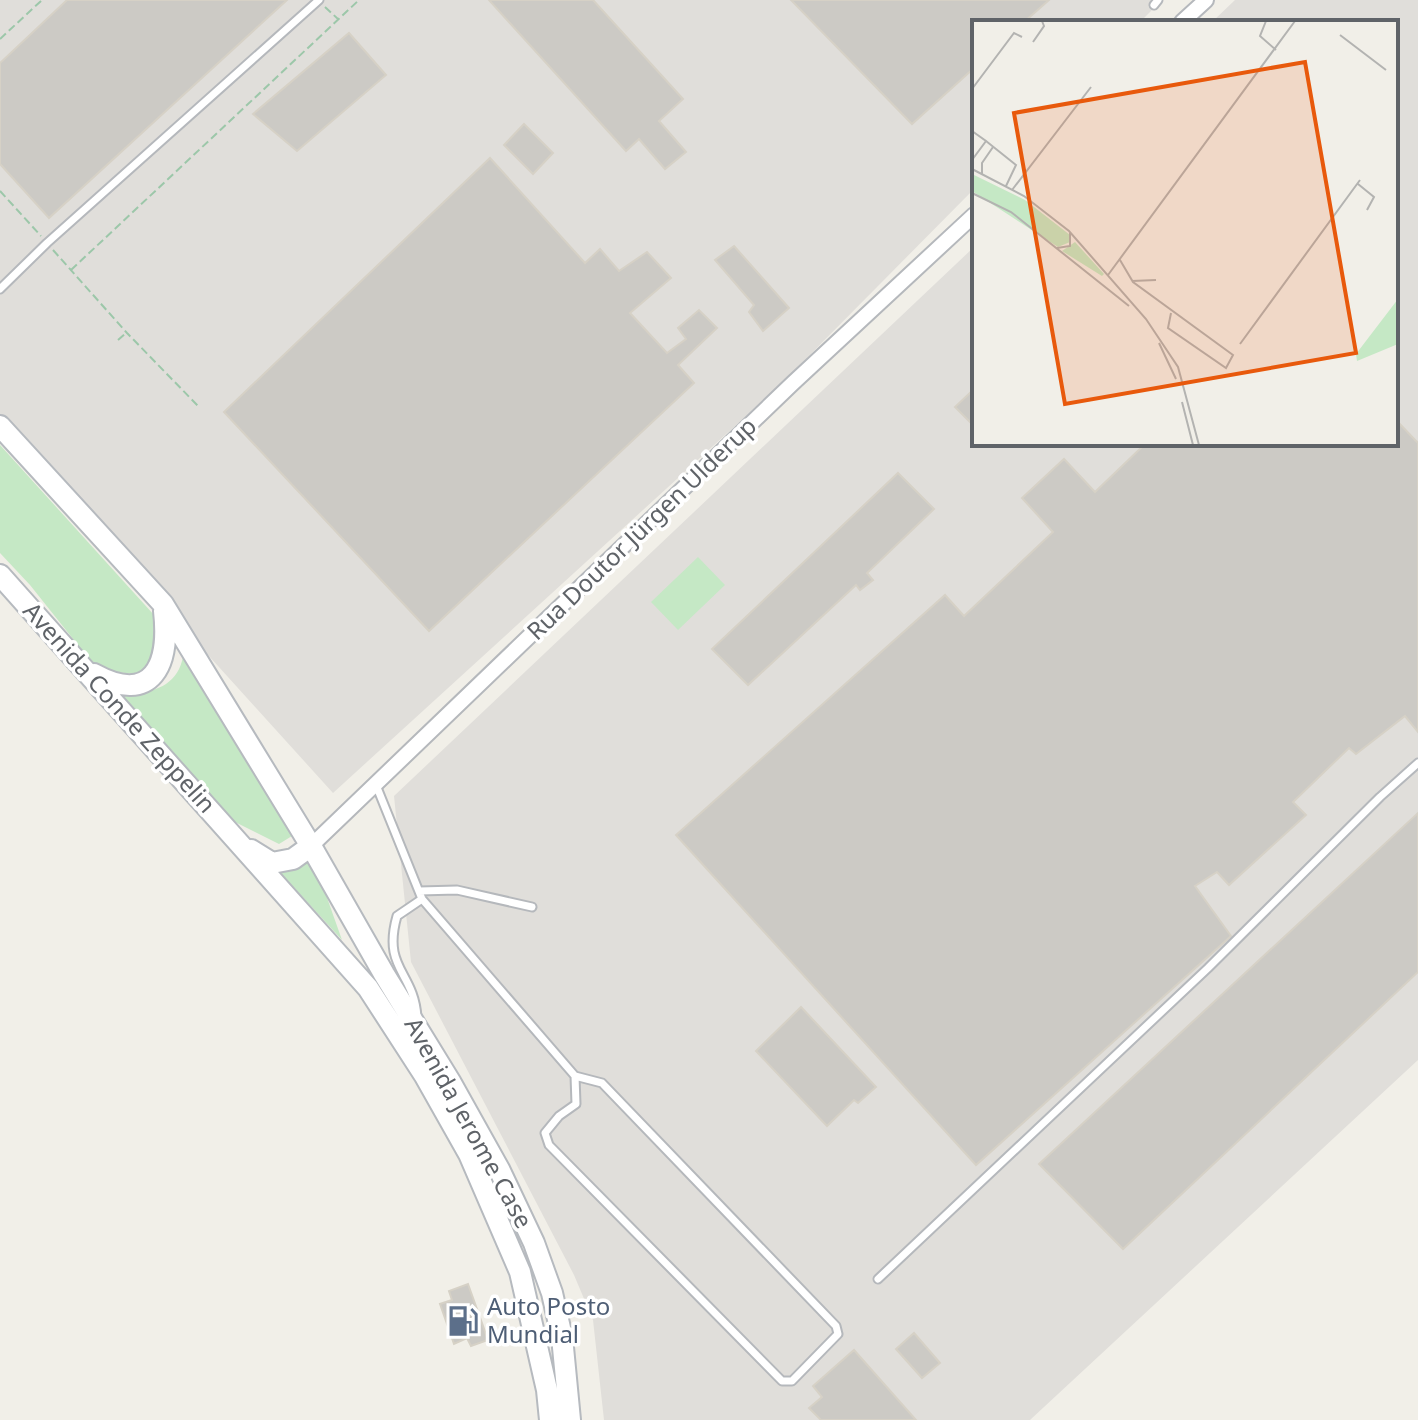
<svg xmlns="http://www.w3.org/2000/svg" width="1418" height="1420" viewBox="0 0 1418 1420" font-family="'Noto Sans',sans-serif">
<rect width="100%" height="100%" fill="#f1efe8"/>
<!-- industrial -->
<path fill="#e0deda" d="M0,0h1162l-22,22h-166v167l-193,195 -448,409 -333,-368z
M1235,0h183v1060l-388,360h-426l-11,-100 -19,-45 -163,-313 -17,-166 580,-549v197h422v-422h-184z"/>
<!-- green -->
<path fill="#c5e8c5" d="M0,445l164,181 -14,42 -18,6 -35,-5 -67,-84 -30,-32z
M698,557l27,28 -47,45 -27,-28z
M181,642l111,194 -13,8 -42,-21 -57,-46 -66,-86c25,5 60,1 68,-30 2,-5 0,-13 -1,-19z
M314,861l28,79 -64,-70z"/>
<!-- building -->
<path fill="#cccac5" stroke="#d6d1c6" stroke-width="2" d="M67,0h220l-238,218 -49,-54v-101z
M489,0h104l90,99 -24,22 27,31 -21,17 -26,-30 -13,12z
M791,0h258l-25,22h-50v46l-62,56z
M349,33l37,42 -89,76 -44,-37z
M524,124l29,29 -20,21 -29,-29z
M490,158l95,105 15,-14 19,22 28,-19 24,26 -41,35 37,40 19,-14 -8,-11 21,-18 18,18 -39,37 16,18 -265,248 -205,-219z
M734,246l55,62 -26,23 -14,-19 5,-7 -39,-45z
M974,389v37l-19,-19z
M1396,420l22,23v289l-13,-16 -49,38 -7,-6 -56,54 13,13 -77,70 -12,-13 -22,14 36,50 -255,229 -300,-330 269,-240 19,21 89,-84 -31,-34 42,-39 31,33 50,-48h251z
M898,473l36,36 -67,64 6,7 -13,10 -4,-5 -108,100 -36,-36z
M1418,813v159l-295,277 -84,-85z
M801,1007l75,80 -18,16 -4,-3 -27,26 -71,-75z
M468,1284l20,56 -17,6 -4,-8 -13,6 -14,-40 12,-4 -3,-9z
M914,1333l26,30 -18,15 -26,-29z
M854,1350l62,70h-95l-12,-12 13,-11 -9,-11z"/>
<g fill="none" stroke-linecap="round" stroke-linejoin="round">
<defs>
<path id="lane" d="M1154,5l4,-5
M0,289l47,-46 272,-243
M376,785l46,114 153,177 27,7 234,243 2,8 -46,47h-10l-233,-236 -4,-12 14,-17 17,-12 -1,-28
M419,891l38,-1 75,17
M417,1017c-3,-46 -35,-48 -20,-101l25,-17
M878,1279l330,-311 172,-171 38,-34"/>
<path id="street" d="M1182,22l24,-22
M311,846l482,-463 181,-168"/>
<path id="secondary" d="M0,426l163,178 148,242 73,128 67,109 48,86 35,74 18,50 10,44 8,83
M0,575l368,413 57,88 44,78 51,118 27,118 3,30
M94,674c59,32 76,-10 70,-63
M251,850l21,13 21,-4 18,-13"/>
</defs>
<!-- lane casing -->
<use href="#lane" stroke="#b5b8bc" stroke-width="11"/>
<!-- street casing -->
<use href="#street" stroke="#b5b8bc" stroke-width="18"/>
<!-- secondary casing -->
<use href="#secondary" stroke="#b6babf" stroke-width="24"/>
<!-- path -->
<path stroke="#9cc7a9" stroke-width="2" stroke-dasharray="8 4" stroke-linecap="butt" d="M325,7l13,12
M0,39l42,-39
M0,191l41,45
M53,250l74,83 72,74
M71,270l288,-270
M118,340l8,-7"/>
<!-- lane -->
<use href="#lane" stroke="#fff" stroke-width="7"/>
<!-- street -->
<use href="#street" stroke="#fff" stroke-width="14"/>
<!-- secondary -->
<use href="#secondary" stroke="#fff" stroke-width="20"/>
</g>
<!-- icons -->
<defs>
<symbol id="fuel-bare" viewBox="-9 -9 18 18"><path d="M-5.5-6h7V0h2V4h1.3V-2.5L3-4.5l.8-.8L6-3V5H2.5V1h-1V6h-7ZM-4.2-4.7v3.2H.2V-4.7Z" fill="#5c6f8a" stroke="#fff" stroke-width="2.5" paint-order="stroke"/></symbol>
</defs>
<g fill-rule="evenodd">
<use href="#fuel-bare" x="441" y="1299" width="44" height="44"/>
</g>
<g text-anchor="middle" stroke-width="7" stroke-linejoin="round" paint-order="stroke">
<!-- street labels -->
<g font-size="24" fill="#5f6368" stroke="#fff">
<text transform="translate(642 529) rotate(-44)" y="8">Rua Doutor Jürgen Ulderup</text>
<text transform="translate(119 708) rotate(48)" y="8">Avenida Conde Zeppelin</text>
<text transform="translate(468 1123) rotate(61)" y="8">Avenida Jerome Case</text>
</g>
<!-- service labels -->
<g font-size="24" fill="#4e5e75" stroke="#fff" text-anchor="start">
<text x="487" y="1315">Auto Posto<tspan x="487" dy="28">Mundial</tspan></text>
</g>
</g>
<!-- overview -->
<g transform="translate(972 20)">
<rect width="426" height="426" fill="#f1efe8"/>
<path d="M0,154l53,26 45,35v7l-12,5 -86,-56zM103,222l29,32 -2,2 -40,-25zM426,279v45l-41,17 -1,-7z" fill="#c5e8c5"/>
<path fill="none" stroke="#b3b3b1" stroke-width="2" d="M294,1l-6,15 16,14M368,15l46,35M61,22l11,-16 -2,-5M0,69l42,-56 8,4M0,111l14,10 -14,19M14,121l30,24 -10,21M0,149l52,27 45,35 77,88 32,48 21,78M10,154v-11l11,-16M386,164l16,13 -7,13M40,170l79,-103M0,173l39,19 118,94M85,228l13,-2v-13M148,240l13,22 100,73 -7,13 -58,-40 3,-15M136,255l187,-254M160,261l24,-1M187,323l17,36M268,324l120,-164M210,382l11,43"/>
<path fill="#e8590c" fill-opacity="0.15" stroke="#e8590c" stroke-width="4" d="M333,42l51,291 -291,51 -51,-291z"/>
<rect width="426" height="426" fill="none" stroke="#5f6368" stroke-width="4"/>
</g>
</svg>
